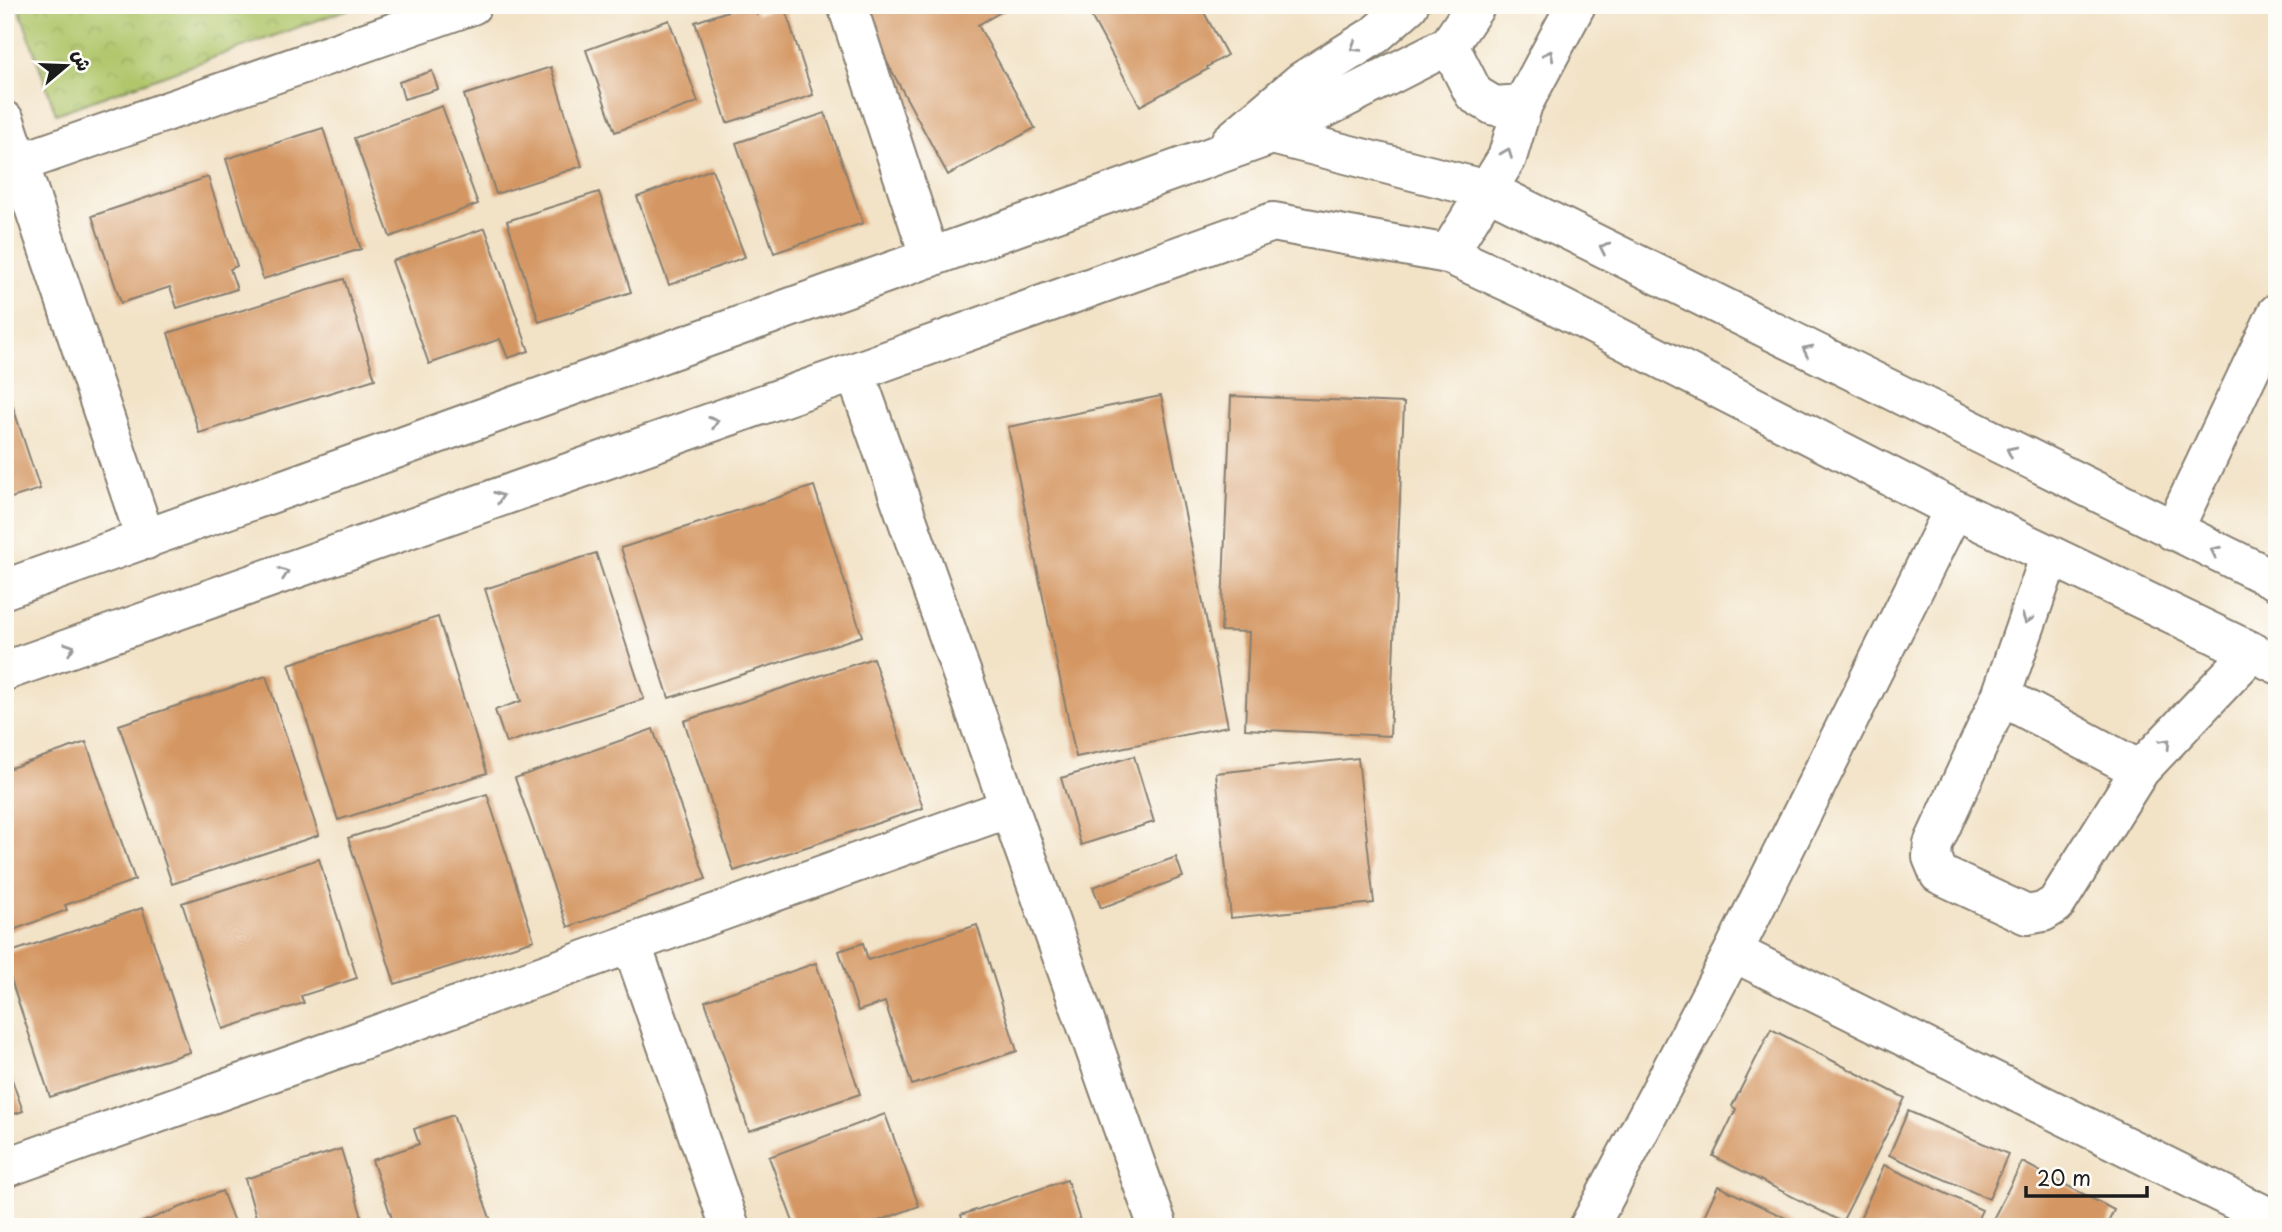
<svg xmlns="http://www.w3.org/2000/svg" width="2282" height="1232" viewBox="0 0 2282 1232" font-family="'Playpen Sans','Playpen Sans Arabic',sans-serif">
<defs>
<pattern id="park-crowns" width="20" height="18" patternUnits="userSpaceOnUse" patternTransform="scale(1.75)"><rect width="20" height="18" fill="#b0c66b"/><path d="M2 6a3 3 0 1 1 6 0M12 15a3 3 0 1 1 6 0" fill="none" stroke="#97aa5c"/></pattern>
</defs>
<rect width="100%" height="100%" fill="#fdfcf7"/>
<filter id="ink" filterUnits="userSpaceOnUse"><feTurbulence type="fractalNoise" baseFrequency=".0143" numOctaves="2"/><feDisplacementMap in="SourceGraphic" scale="14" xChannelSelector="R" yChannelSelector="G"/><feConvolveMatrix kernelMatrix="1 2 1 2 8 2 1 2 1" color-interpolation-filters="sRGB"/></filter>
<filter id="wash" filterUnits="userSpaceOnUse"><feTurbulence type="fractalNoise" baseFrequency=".00686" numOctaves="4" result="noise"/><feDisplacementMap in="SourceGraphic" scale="28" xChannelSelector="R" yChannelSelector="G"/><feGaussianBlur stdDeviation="1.57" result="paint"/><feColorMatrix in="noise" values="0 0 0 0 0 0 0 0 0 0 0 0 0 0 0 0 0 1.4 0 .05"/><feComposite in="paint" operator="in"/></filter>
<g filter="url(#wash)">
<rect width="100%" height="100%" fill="#f2e2c6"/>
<!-- park -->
<path fill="url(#park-crowns)" stroke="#667144" stroke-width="2" d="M18,5h342l-304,109z"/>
<g id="blocks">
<!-- building -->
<path fill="#d49662" d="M746,5h7l4,9 27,-8 29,89 -86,28 -32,-101z
M856,5h157l-35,20 57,103 -87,47z
M1085,5h115l27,50 -20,12 1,2 -68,37z
M669,20l29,82 -83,30 -29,-82z
M551,67l31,99 -86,28 -32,-99z
M432,71l6,18 -34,10 -5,-17z
M442,106l36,98 -88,33 -36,-99z
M825,113l38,110 -89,30 -38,-110z
M323,128l38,121 -98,30 -37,-120z
M712,169l33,88 -76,28 -32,-88z
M208,177l29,89 -7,3 7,20 -60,19 -7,-21 -49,16 -29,-87z
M599,192l32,100 -92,30 -32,-101z
M485,228l44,123 -21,7 -8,-19 -71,25 -37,-103z
M344,279l31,100 -176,54 -31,-100z
M8,392l32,97 -35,11v-107z
M1161,396l67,330 -152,31 -68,-330z
M1231,396l173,7 -14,333 -145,-7 4,-97 -28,-1z
M814,486l48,150 -193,62 -48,-150z
M596,553l48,146 -138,44 -11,-33 26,-9 -36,-112z
M438,617l49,156 -149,47 -49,-156z
M873,658l50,150 -189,63 -50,-150z
M266,676l53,159 -147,49 -53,-159z
M653,729l53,150 -138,48 -53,-149z
M86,742l49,138 -70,25 2,5 -62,23v-163z
M1134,756l20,66 -73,23 -20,-67z
M1358,758l16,145 -143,15 -15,-145z
M487,794l47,146 -139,44 -47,-146z
M1176,857l7,20 -82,31 -8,-21z
M319,859l38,119 -56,18 3,7 -81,26 -41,-126z
M142,908l48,144 -140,45 -45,-135v-8z
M977,925l40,126 -105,34 -27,-83 -27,9 -19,-60 24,-8 5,17z
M816,963l44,131 -111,37 -44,-130z
M1771,1029l134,69 -63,124 -129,-66 23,-47 -4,-3z
M5,1060l18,51 -18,6z
M1908,1111l100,43 -19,45 -100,-44z
M885,1114l34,92 -57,21h-67l-26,-70z
M453,1115l38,106 -15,6h-81l-23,-67 47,-16 -5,-15z
M341,1149l24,78h-106l-14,-48z
M2022,1162l92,48 -8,17h-117z
M1884,1165l98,45 -8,17h-118z
M1067,1180l15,47h-118l-3,-12z
M1718,1186l87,41h-106z
M222,1191l14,36h-106z"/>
</g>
</g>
<g filter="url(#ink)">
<use href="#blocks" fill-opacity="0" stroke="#877f71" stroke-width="2"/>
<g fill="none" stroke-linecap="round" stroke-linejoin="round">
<defs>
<path id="minor" d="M847,5l83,253
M1476,5l-27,40 25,49 20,12 29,-2
M5,121l141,419
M1272,135l177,-90
M1230,142l72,-61 73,-46 34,-30
M19,163l453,-158
M1448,254l59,-96 16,-54 53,-99
M855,372l303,855
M2173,531l104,-218
M2050,555l-49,141 139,74 112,-118
M5,589l1267,-454 215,55 790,391
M5,671l850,-299 418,-150 175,32 80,37 426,218 323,155
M2001,696l-68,148 -1,13 7,17 88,41 16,-3 13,-8 84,-134
M632,945l98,282
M1733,952l544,269
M5,1168l1004,-360
M1589,1227l144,-275 221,-443"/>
</defs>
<!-- minor casing -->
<use href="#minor" stroke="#877f71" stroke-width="42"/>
<!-- minor -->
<use href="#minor" stroke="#fff" stroke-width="38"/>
</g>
<!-- one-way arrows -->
<defs><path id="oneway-chevron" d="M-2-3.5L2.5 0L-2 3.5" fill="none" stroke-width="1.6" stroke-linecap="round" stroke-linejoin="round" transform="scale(1.75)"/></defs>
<g stroke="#999">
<use href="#oneway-chevron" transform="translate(1355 47) rotate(148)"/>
<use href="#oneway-chevron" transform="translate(1549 55) rotate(-62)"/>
<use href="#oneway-chevron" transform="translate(1507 153) rotate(-69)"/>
<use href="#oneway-chevron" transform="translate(1604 248) rotate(-154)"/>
<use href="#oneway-chevron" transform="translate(1807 350) rotate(-154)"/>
<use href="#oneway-chevron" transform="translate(714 422) rotate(-19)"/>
<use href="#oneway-chevron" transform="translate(2011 451) rotate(-154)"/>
<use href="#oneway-chevron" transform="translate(499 497) rotate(-19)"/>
<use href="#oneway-chevron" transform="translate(2215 551) rotate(-154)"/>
<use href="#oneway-chevron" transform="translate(284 573) rotate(-19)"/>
<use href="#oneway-chevron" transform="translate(2027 619) rotate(109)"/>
<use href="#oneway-chevron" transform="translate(70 648) rotate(-19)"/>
<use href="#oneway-chevron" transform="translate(2166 743) rotate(-47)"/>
</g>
</g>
<!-- margin -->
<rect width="2282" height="1232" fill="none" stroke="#fdfcf7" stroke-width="28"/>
<!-- north arrow -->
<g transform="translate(66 66) rotate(71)" stroke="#fdfcf7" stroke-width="5" paint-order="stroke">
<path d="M0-5L12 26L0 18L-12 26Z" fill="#1c1c1c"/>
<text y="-10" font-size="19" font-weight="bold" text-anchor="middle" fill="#1c1c1c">ش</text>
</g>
<!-- scale -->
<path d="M2026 1186v10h121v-10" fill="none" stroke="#1c1c1c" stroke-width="3.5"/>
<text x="2037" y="1186" font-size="21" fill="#1c1c1c" stroke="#fdfcf7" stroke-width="5" paint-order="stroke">20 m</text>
</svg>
